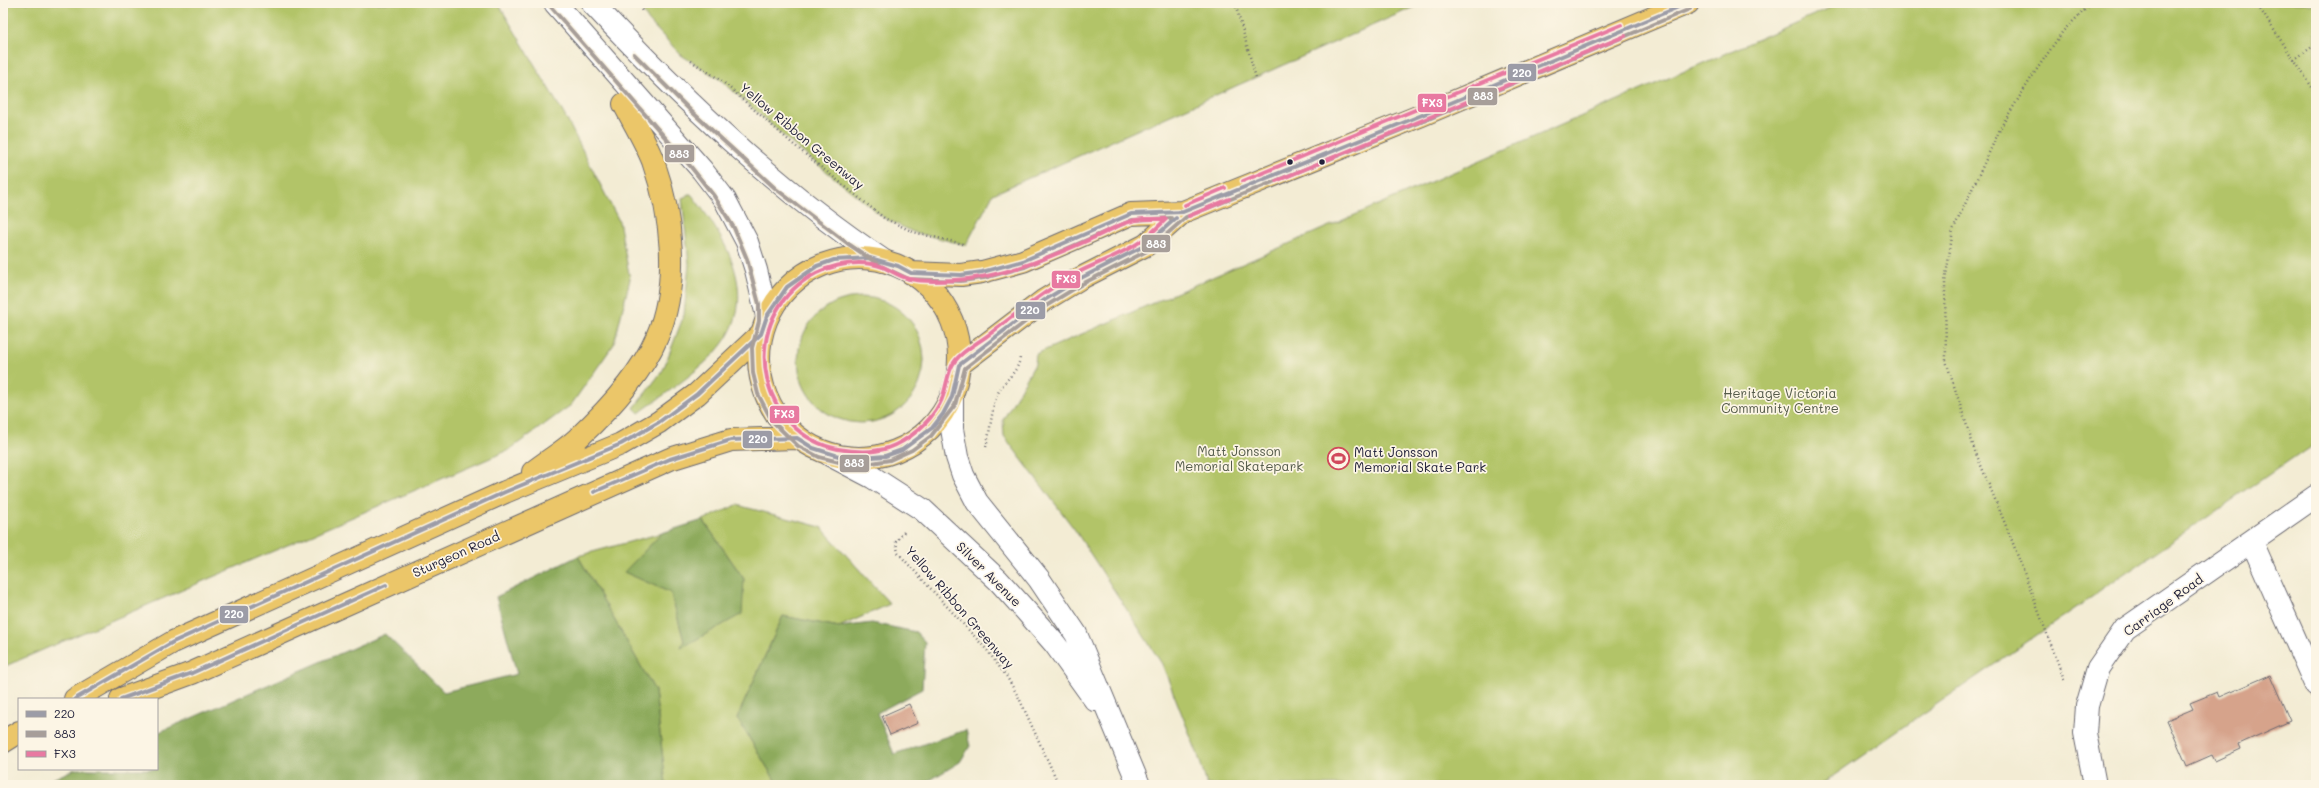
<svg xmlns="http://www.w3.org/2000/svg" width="2319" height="788" viewBox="0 0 2319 788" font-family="Mali,sans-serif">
<rect width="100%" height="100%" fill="#fcf5e5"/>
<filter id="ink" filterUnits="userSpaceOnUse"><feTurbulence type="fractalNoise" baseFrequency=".025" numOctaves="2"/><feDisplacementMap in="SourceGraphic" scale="8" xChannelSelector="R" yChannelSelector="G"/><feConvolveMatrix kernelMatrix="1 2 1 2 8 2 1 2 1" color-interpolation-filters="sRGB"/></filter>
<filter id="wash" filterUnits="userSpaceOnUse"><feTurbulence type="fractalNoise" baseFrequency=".012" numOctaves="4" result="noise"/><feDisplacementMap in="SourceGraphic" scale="16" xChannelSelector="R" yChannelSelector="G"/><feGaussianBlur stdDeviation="0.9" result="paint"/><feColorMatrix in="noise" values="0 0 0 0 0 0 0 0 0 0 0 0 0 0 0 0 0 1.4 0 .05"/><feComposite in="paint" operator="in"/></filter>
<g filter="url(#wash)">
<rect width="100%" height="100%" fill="#f3ecd4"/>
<!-- green -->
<path fill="#b2c467" stroke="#6a7351" d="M3,3h495l67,113 54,105 11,58 -16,65 -43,61 -62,45 -506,217z
M637,3h786l-430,191 -27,51 -53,-13 -29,-14 -90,-73 -72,-64 -41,-26 -32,-34z
M1841,3h475v439l-496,343h-613l-9,-30 -36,-91 -87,-134 -71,-94 -1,-16 32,-56 1,-10z
M691,194c33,42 69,98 32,149 -18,25 -59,51 -84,70l-5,-5 29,-38 21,-55 5,-51 -7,-66z
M798 360a63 63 0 1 1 126 0a63 63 0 1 1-126 0Z
M737,505l84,22 69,77 -51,23 -56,-11 -46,102 41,67h-112l-11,-94 -77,-135 84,-23 -37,39 46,21 13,48 -3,6 63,-68 -41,-59z"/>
<!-- forest -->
<path fill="#8daa5c" stroke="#58664c" d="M703,520l41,59 -2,35 -61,34 3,-7 -13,-48 -47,-21 38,-39z
M578,556l77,135 11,94h-627l36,-16h82v-36l228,-99 59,58 73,-18 -21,-77z
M783,616l56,11 33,-4 44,9 9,10 -3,47 -45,24 17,41 72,-24 4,16 -10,16 -38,23h-144l-41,-67z"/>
<g id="blocks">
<!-- building -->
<path fill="#d6a38b" d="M2270,675l20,46 -51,23 2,5 -26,12 -3,-6 -25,11 -20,-46 26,-11 -3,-6 27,-11 2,5z
M909,704l9,19 -28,12 -8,-19z"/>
</g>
</g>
<g filter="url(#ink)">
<use href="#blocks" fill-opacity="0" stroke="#6b6971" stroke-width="1"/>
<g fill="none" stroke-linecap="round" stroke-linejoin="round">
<defs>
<path id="minor" d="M555,3l147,167 23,30 22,42 9,28 11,46
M592,3c89,95 184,186 292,258
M952,397v32l5,28 6,18 14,27 62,77 37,55 63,151
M830,455l42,22 51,33 75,70 28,31 29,33 40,56
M2252,542l64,144
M2095,785l-10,-52 2,-27 11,-38 27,-39 191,-133"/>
<path id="major" d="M759 358a100 100 0 1 1 200 0a100 100 0 1 1-200 0Z
M911,273l50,2 21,-3 41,-11 108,-47 52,-2 239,-97 266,-112
M959,365l84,-64 36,-22 67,-34 37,-33
M533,472c14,-11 31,-21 44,-33 30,-28 64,-64 80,-102 23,-54 15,-122 -4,-176 -8,-20 -19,-38 -29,-57
M75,699l98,-57 332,-150 116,-48 38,-22 38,-28 64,-60
M121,699l71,-26 478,-214 61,-19 66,-2
M3,742l16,-10"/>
</defs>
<!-- minor casing -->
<use href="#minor" stroke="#6b6971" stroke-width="24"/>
<!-- major casing -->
<use href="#major" stroke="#6b6971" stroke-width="24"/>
<!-- path -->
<path stroke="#6b6971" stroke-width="2.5" stroke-dasharray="1 3" stroke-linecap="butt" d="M637,3l5,8
M1235,3l21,75
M2256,3l60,90
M2294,60l22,-16
M691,61l31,20 72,64 90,73 29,14 50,12
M986,447c5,-18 5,-37 12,-54 6,-13 22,-22 22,-37
M904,532l-8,10 2,11 89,97 20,27 12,21 40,87
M2064,679l-53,-141 -36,-87 -29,-90 -1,-79 8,-52 49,-105 33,-53 28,-41 29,-28"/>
<!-- minor -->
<use href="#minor" stroke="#fff" stroke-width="22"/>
<!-- major -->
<use href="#major" stroke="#ebc669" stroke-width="22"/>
<defs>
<path id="bus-1" d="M594,492l76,-33 61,-19 66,-2 16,10 35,11 37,-3 17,-6 30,-22 11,-14 9,-17 7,-32 84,-64 36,-22 67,-34 30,-27
M75,699l98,-57 332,-150 116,-48 38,-22 38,-28 64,-60 6,-18 20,-29 30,-21 17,-6 36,-2 28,8 13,7 50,2 21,-3 41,-11 108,-47 52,-2 239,-97 266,-112
M121,699l71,-26 194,-88"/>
<path id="bus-2" d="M551,7l140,160 23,29 20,32 13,31 12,45v17l-7,27 1,25 5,21 14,27 26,25 21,11 24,6 23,1 24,-4 22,-10 19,-14 24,-31 10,-37 81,-62 36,-22 67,-34 37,-33 238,-96 266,-112
M634,54l57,57 85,78 71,54 34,23 28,13 52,2 23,-3 41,-11 107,-47 39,-2"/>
<path id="bus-3" d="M1243,181l378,-156
M1276,181l349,-145
M1185,205l40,-17
M1189,216l40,-17
M1144,219h22c-7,7 -14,14 -22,20 -20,15 -46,23 -67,34 -31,17 -59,39 -86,60 -11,9 -28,17 -36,28 -9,11 -8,30 -15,42 -10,20 -32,38 -52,45 -16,5 -34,4 -50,1 -76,-15 -99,-114 -40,-164 21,-18 57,-28 85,-18 9,4 17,10 27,12 14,3 31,2 45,1 49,-2 95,-23 138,-42 18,-8 32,-18 51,-19z"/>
</defs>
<!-- bus-1 casing -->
<use href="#bus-1" stroke="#fcf5e5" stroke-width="7"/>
<!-- bus-2 casing -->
<use href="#bus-2" stroke="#fcf5e5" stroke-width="7"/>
<!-- bus-3 casing -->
<use href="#bus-3" stroke="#fcf5e5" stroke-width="7"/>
<!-- bus-1 -->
<use href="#bus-1" stroke="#9c9ca7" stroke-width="4"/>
<!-- bus-2 -->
<use href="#bus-2" stroke="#a79e99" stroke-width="4"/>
<!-- bus-3 -->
<use href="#bus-3" stroke="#e879a1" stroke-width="4"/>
</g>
</g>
<!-- icons -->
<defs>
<symbol id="stadium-ring" viewBox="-11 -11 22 22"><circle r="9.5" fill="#fcf5e5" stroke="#d1495b" stroke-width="1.5"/><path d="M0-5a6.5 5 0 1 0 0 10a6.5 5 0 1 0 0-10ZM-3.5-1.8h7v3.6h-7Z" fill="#d1495b"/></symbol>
</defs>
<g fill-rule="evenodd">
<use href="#stadium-ring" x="1326" y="446" width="25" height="25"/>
</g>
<!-- markers -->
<g fill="#22223b" stroke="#fcf5e5" stroke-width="1.5">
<circle cx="1290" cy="162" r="3.5"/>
<circle cx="1322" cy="162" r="3.5"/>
</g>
<g text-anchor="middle" stroke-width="3.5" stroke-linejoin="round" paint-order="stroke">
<!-- street labels -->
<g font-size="13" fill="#22223b" stroke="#fcf5e5">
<text transform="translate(802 136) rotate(40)" y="5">Yellow Ribbon Greenway</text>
<text transform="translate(456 554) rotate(-24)" y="5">Sturgeon Road</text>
<text transform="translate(989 574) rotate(45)" y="5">Silver Avenue</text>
<text transform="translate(2163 605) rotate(-36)" y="5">Carriage Road</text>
<text transform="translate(960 607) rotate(49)" y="5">Yellow Ribbon Greenway</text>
</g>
<!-- park labels -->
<g font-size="13" fill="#545b4a" stroke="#fcf5e5">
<text x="1780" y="398">Heritage Victoria<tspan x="1780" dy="15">Community Centre</tspan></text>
<text x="1239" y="456">Matt Jonsson<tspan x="1239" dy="15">Memorial Skatepark</tspan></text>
</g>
<!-- poi labels -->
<g font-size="13" fill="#22223b" stroke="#fcf5e5" text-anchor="start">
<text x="1354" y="457">Matt Jonsson<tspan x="1354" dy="15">Memorial Skate Park</tspan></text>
</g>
</g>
<g stroke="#fcf5e5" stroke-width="1.5">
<rect x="1507" y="63" width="30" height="19" rx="4" fill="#9c9ca7"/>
<rect x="1467" y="87" width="31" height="19" rx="4" fill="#a79e99"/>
<rect x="1417" y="93" width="30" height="20" rx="4" fill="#e879a1"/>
<rect x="664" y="144" width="31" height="19" rx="4" fill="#a79e99"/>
<rect x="1141" y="234" width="30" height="19" rx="4" fill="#a79e99"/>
<rect x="1051" y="270" width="30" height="19" rx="4" fill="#e879a1"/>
<rect x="1015" y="301" width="31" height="19" rx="4" fill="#9c9ca7"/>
<rect x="769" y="405" width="31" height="19" rx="4" fill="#e879a1"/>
<rect x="742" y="430" width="31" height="19" rx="4" fill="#9c9ca7"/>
<rect x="839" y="454" width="31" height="19" rx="4" fill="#a79e99"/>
<rect x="219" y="605" width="30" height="19" rx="4" fill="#9c9ca7"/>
</g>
<g font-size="11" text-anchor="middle" font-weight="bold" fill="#fff">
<text x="1522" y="77">220</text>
<text x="1483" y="100">883</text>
<text x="1432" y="107">FX3</text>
<text x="679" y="158">883</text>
<text x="1156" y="248">883</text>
<text x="1066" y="283">FX3</text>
<text x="1030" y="314">220</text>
<text x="784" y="418">FX3</text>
<text x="758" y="443">220</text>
<text x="854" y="467">883</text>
<text x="234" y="618">220</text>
</g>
<!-- margin -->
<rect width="2319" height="788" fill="none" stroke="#fcf5e5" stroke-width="16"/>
<!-- legend -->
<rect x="18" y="698" width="140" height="72" fill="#fcf5e5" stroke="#a5a1a1"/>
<rect x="26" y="711" width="20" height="6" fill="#9c9ca7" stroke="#a5a1a1"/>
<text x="54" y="718" font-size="12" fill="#22223b">220</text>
<rect x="26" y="731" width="20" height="6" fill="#a79e99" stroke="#a5a1a1"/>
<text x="54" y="738" font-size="12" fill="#22223b">883</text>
<rect x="26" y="751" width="20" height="6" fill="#e879a1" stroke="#a5a1a1"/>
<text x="54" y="758" font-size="12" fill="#22223b">FX3</text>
</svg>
